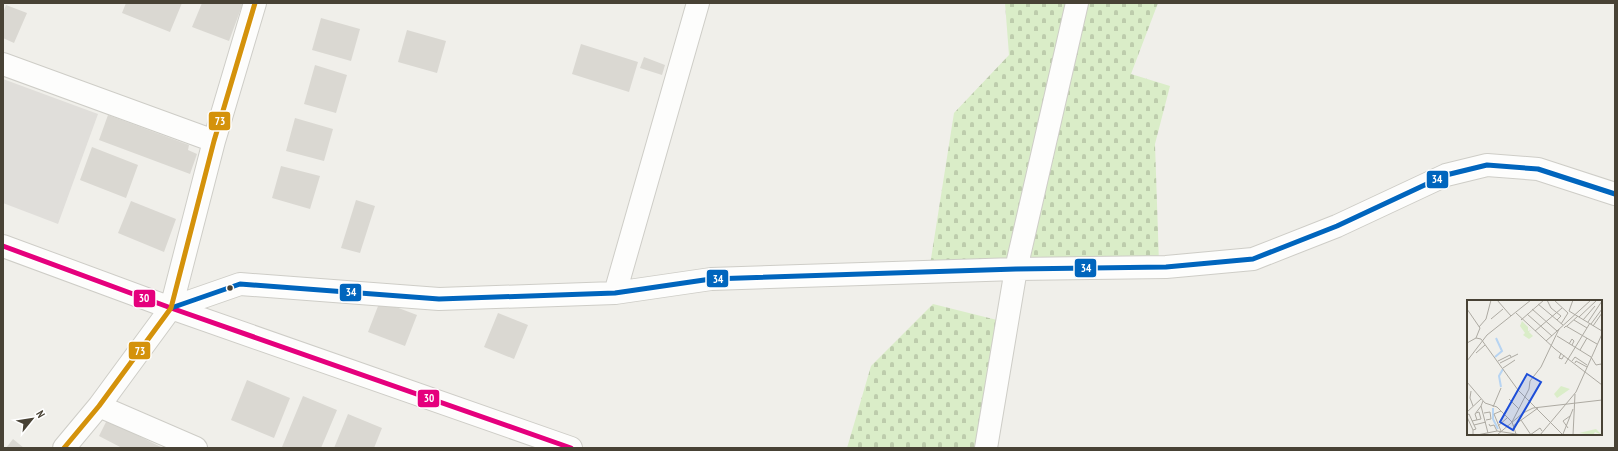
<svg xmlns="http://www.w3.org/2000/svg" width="1618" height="451" viewBox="0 0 1618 451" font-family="'PT Sans Narrow',sans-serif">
<defs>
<pattern id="cemetery-stones" width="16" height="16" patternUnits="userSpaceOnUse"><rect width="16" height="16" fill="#daedc8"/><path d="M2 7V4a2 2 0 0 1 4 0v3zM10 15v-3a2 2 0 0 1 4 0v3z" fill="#bdccac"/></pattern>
</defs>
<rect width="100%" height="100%" fill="#f0efea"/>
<!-- cemetery -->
<path fill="url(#cemetery-stones)" d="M1005,3h153l-27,71 39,12 -15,58 4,119 -229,2 24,-152 55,-58z
M933,304l68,17 -23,127h-131l24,-82z"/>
<!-- parking -->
<path fill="#e0deda" d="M3,79l95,35 -40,110 -55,-21z"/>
<!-- building -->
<path fill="#dad8d2" d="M126,3h56l-12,29 -48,-19z
M202,3h41l-14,38 -37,-14z
M6,5l21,8 -13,30 -11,-5v-25z
M321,18l39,11 -9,32 -39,-11z
M407,30l39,11 -9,32 -39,-11z
M581,44l57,18 -9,30 -57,-18z
M644,57l21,8 -3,10 -22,-7z
M315,65l32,10 -11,38 -32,-9z
M108,115l81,30 -1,5 9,4 -7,20 -91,-34z
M295,118l38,11 -9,32 -38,-10z
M92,147l46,18 -12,33 -46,-18z
M281,166l39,10 -10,33 -38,-11z
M356,200l19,6 -15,47 -19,-5z
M131,201l45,18 -12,33 -46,-19z
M380,301l37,14 -12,31 -37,-14z
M498,313l30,12 -14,34 -30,-12z
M247,380l43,18 -16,40 -43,-18z
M303,396l34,14 -16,38h-36l-3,-1z
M348,414l34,14 -8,20h-40z
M107,420l56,28h-41l-23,-12z
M13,439l11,9h-18z"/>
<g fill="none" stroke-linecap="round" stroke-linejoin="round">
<defs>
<path id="minor" d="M3,64l211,77
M3,246l168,62 400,140
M615,293l83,-290
M171,308l69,-24 199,15 176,-6 96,-14 305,-10 150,-2 87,-8 84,-33 109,-51 41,-10 51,4 77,25
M99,406l97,42
M64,448l35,-42 72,-98 43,-167 41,-138
M986,448l30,-179 61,-266"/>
</defs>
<!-- minor casing -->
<use href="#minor" stroke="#cecdc7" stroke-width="24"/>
<!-- minor -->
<use href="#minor" stroke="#fdfdfc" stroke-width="22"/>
<defs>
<path id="bus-1" d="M3,246l168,62 400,140"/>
<path id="bus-2" d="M171,308l69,-24 199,15 176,-6 96,-14 305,-10 150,-2 87,-8 84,-33 109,-51 41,-10 51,4 77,25"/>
<path id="bus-3" d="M64,448l35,-42 72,-98 43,-167 41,-138"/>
</defs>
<!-- bus-1 casing -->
<use href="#bus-1" stroke="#fff" stroke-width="8"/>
<!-- bus-2 casing -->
<use href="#bus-2" stroke="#fff" stroke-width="8"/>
<!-- bus-3 casing -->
<use href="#bus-3" stroke="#fff" stroke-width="8"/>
<!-- bus-1 -->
<use href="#bus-1" stroke="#e5007d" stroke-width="5"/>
<!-- bus-2 -->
<use href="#bus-2" stroke="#0065bd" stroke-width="5"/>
<!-- bus-3 -->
<use href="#bus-3" stroke="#d4920b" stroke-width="5"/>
</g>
<!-- markers -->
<circle fill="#484235" stroke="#fff" stroke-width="1.5" cx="230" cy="288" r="3.5"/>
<!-- overview -->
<g transform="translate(1467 300)">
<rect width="135" height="135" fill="#f0efea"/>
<path d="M55,21l6,6v4l3,-1 -2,2 4,4 -4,3 -6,-4 2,-2 -5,-7zM94,86l9,3 -13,9 -3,-4zM129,129l6,6 -7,-3 -2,3 -14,-2z" fill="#daedc8"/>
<path fill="none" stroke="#b7d4f2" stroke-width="2" d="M28,57l7,-6 -6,-13M34,87l-2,-11 4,-7M26,108v11l5,10"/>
<path fill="none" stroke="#adaaa2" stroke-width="1" d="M30,0l14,16M80,0l4,8 10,8 -4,4M87,0l14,13M106,0l-4,11 33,20M71,4l25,21M0,9l13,19 -4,10M65,9l25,22M49,13l39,36 47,36M60,14l25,22M112,17l18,-17M24,19l12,-10M54,20l23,-20M107,20l13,8M116,20l12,-14M121,22l14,-21M94,24l7,-11M124,24l11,-15M100,26l11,-10M126,26l9,-13M12,27l7,-8 5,-19M97,28l2,-2 31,18M68,31l27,-23M90,36l34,21 5,8 5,-1 1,3M79,41l45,-41M0,43l9,-5 5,1 37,51 45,45M102,44l3,-5 2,2 -2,4M113,50l7,-12M9,53l9,-8M94,53l-2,5 3,1 2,-4M0,61l20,-26 44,-35M31,61l12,-6 1,2M105,61l3,-4 12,8M33,63l18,-9M108,63l1,-2 11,6M98,64l25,-41M36,68l12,-8M0,82l18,21 12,4 15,15 4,12M4,91l-1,7 3,8M42,99l10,10M16,101l-2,5 7,27M26,107l8,-19M34,111l-7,3 7,17M0,112l14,-13M17,113l6,-1 1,7 -5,1M0,115l2,-1 5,11 12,-3M0,117l6,13M10,120l-2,-6 6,-8M54,120l10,15M5,121l9,-2 -2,-7 -3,1M45,122l17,-33 1,-8 11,-14 18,-38M22,124l1,2 4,-1 3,6M31,126l9,-8M46,126l25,-18M101,128l-5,-7 7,-5M96,134l10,-25M6,135v-5l3,-1 -2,-4M10,135l20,-4 25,4M30,135l26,-22 10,-5 69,-8M63,135l10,-7 2,3M73,135l36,-43 26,-58M106,135l2,-41"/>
<path fill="#1d4ed8" fill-opacity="0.15" stroke="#1d4ed8" stroke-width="2" d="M60,74l14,8 -28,48 -13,-8z"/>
<rect width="135" height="135" fill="none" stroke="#484235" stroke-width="2"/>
</g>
<g stroke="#fff" stroke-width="1.5">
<rect x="208" y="111" width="23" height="20" rx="4" fill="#d4920b"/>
<rect x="1426" y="170" width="23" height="19" rx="4" fill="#0065bd"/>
<rect x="1074" y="258" width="23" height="20" rx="4" fill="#0065bd"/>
<rect x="706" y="269" width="23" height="19" rx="4" fill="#0065bd"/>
<rect x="339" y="283" width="23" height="19" rx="4" fill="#0065bd"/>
<rect x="133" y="289" width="23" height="19" rx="4" fill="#e5007d"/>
<rect x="128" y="341" width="23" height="19" rx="4" fill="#d4920b"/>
<rect x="417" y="389" width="23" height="19" rx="4" fill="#e5007d"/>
</g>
<g font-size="11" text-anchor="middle" font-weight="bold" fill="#fff">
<text x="220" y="125">73</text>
<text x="1437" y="183">34</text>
<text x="1086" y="272">34</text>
<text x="718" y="283">34</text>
<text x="351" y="296">34</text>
<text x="144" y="302">30</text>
<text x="140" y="355">73</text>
<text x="429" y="402">30</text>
</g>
<!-- border -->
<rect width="1618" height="451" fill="none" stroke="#484235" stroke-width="8"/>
<!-- north arrow -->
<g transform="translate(32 419) rotate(60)" stroke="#ffffff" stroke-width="3" paint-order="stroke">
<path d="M0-3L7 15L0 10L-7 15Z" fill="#484235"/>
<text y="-6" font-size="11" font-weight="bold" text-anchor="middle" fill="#484235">N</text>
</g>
</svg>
